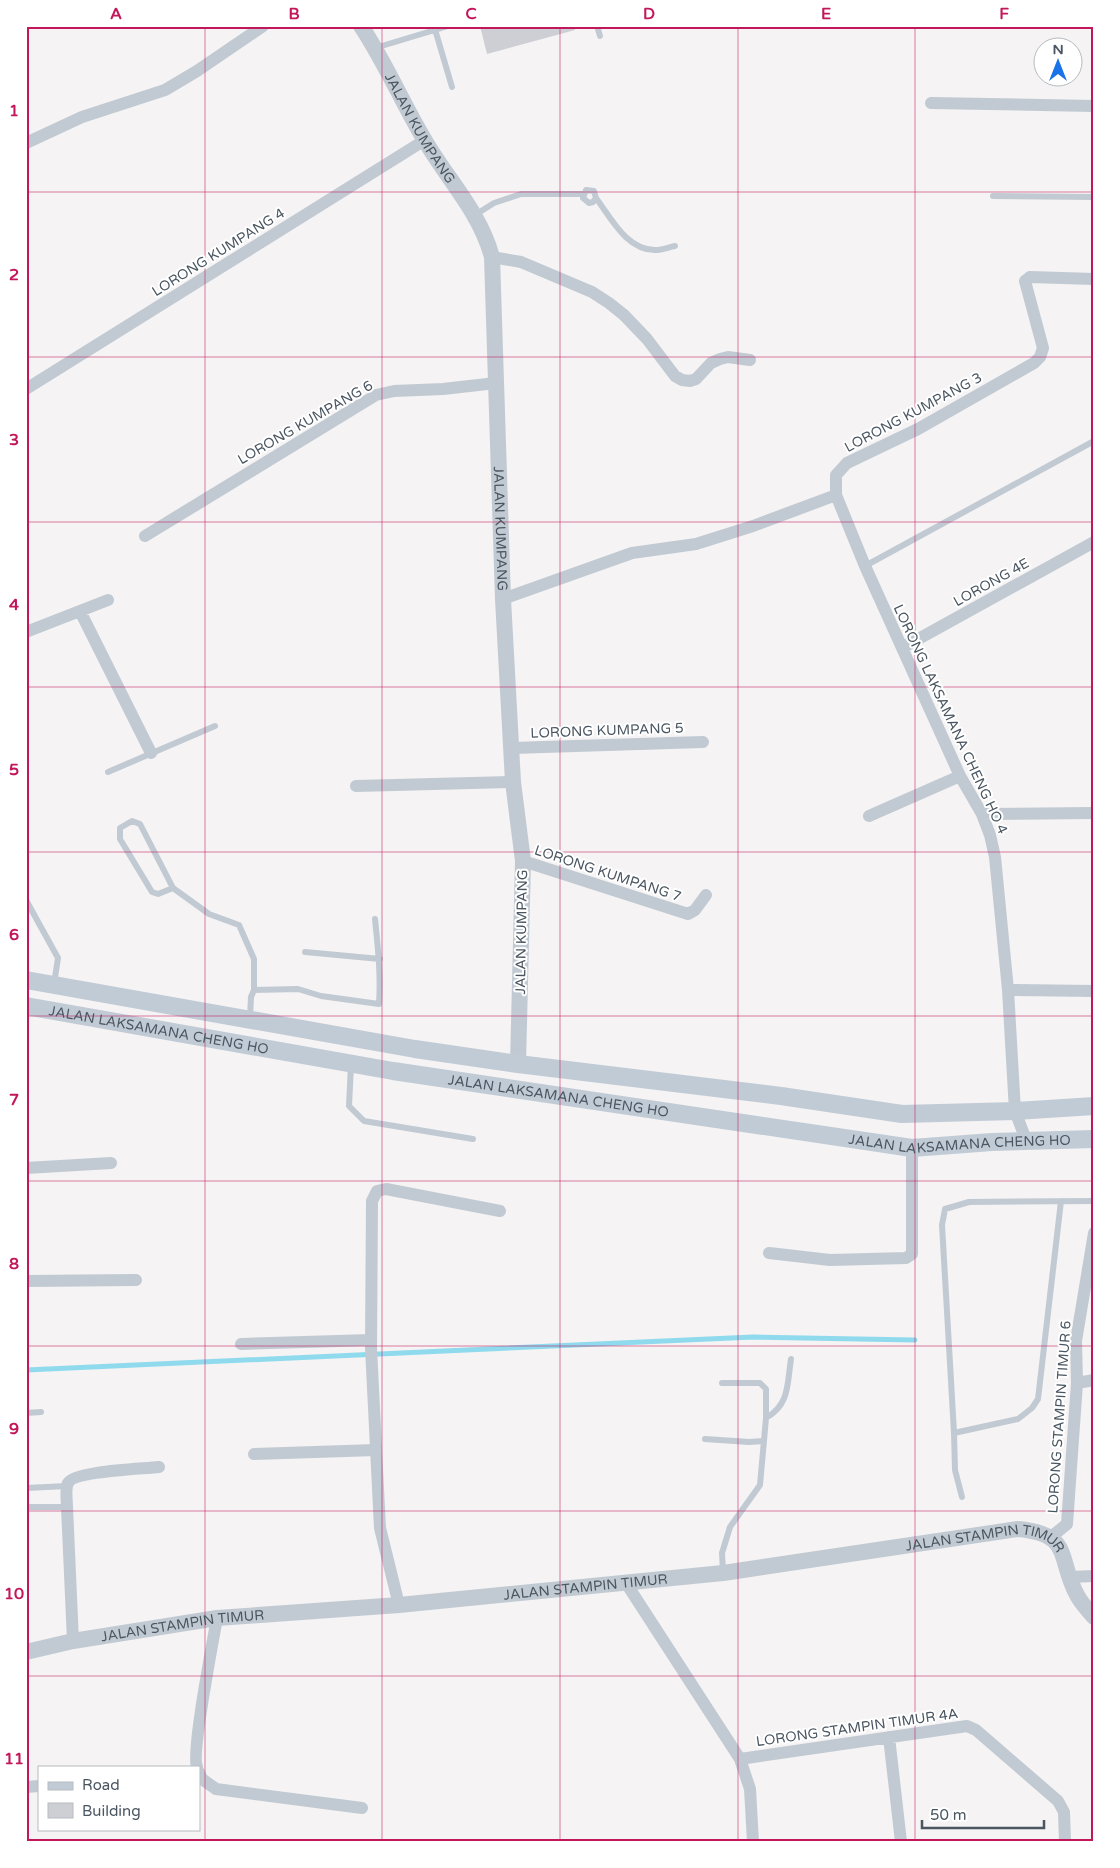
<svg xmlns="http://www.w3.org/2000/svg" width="1120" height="1868" viewBox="0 0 1120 1868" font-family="'Varela Round',sans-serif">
<rect width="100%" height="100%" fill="#f5f3f3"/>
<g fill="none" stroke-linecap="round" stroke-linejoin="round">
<!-- stream -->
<path stroke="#90daee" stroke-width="5" d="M26,1370l727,-33 162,3"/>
</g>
<!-- building -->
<path fill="#cdcfd5" d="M480,26h94l1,4 -88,24z"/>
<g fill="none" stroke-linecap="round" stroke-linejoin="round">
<!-- service -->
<path stroke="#c1cad2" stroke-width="6" d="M434,26l18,61
M597,26l3,10
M375,48l73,-22
M993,196l101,1
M596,198l-3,4 -4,1 -6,-5 3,-8 8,1 2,7c15,20 31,53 60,52 6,0 13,-3 19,-4
M475,215l19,-12 27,-9h62
M865,566l229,-125
M108,772l107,-46
M173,888l-15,6 -6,-2 -32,-53v-11l12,-7 8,3 33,64 36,26 30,11 15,34v31
M26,900l32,58 -4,26
M305,952l75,7
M250,1018l1,-21 3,-7 44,-1 23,7 58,8c2,-29 -1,-56 -4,-85
M351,1065l-2,41 15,15 109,18
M722,1383h38l6,6v29
M26,1413l15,-1
M954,1433l-12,-208 3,-16 24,-7 125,-1
M705,1439l44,3 15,-1
M26,1488l41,-2
M962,1497l-7,-27 -1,-37 64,-14 14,-11 6,-9 23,-198
M26,1507h41
M723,1572l-1,-19 8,-26 30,-42 6,-67c24,-14 21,-34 25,-59"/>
<!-- minor -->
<path stroke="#c1cad2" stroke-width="12" d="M931,103l163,3
M26,143l56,-26 83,-27 32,-19 66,-45
M492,257l29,5 71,30 17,11 15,12 23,24 28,37 7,4 8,1 6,-2 15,-16 9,-4 8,-2 22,3
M26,389l399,-249
M145,536l231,-141 18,-4 49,-2 53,-6
M503,599l129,-46 64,-9 57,-18 83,-31
M80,611l71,142
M26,632l82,-32
M902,648l192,-106
M512,748l191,-6
M356,786l157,-4
M982,814l112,-1
M869,816l91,-40
M523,861l165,53 7,-4 11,-15
M1008,990l86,1
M1026,1140l-11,-29 -7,-121 -13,-133 -5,-22 -8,-21 -22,-38 -95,-210 -29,-71v-20l11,-12 71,-34 116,-66 6,-6 3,-9 -18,-67 5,-4 64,2
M26,1168l85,-5
M769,1253l61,7 76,-2 6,-4v-106
M26,1281l110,-1
M241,1344l130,-4
M1077,1383l17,-3
M254,1454l122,-4
M1051,1537l16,-13 10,-141 -1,-42 18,-108
M1070,1577l24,-1
M626,1583l114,176 10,30 3,53
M399,1605l-19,-77 -9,-180 1,-147 5,-10 9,-2 114,22
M73,1641l-6,-134c0,-7 -2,-18 1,-24 6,-12 75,-14 91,-16
M889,1737l12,105
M740,1759l227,-33 9,4 82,71 6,11 1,30
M197,1767c-6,-13 16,-126 20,-149
M199,1772l3,7 14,10 146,19
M26,1787l13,-1"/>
<!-- tertiary -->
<g stroke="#c1cad2" stroke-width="16">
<path id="s1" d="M361,26c24,36 41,76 63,113 23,40 56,73 68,118l11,342 10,183 10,79 -5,203"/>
<path id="s2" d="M26,1652l47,-11 144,-23 182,-13 324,-32 295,-44c55,5 39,29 59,66 4,8 11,15 17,22"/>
</g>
<!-- secondary -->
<g stroke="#c1cbd6" stroke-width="18">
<path d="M26,980l389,69 103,15 263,32 121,18 113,-3 79,-5"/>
<path id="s3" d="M26,1006l367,65 519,77 80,-6 102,-3"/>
</g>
</g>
<!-- grid -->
<path fill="none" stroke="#c2185b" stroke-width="1" stroke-opacity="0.55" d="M205,26v1816M382,26v1816M560,26v1816M738,26v1816M915,26v1816M26,192h1068M26,357h1068M26,522h1068M26,687h1068M26,852h1068M26,1016h1068M26,1181h1068M26,1346h1068M26,1511h1068M26,1676h1068"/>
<g text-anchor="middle" stroke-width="4" stroke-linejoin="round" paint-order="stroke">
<!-- street labels -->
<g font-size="14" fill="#4a5661" stroke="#fff">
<text dy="5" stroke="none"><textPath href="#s1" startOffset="118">JALAN KUMPANG</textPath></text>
<text transform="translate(218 252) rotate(-32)" y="5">LORONG KUMPANG 4</text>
<text transform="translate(913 412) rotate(-28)" y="5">LORONG KUMPANG 3</text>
<text transform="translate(305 422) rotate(-30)" y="5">LORONG KUMPANG 6</text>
<text dy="5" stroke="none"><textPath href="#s1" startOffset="538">JALAN KUMPANG</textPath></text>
<text transform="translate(991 582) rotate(-29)" y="5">LORONG 4E</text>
<text transform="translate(951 719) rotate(65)" y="5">LORONG LAKSAMANA CHENG HO 4</text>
<text transform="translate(607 730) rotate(-2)" y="5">LORONG KUMPANG 5</text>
<text transform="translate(608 873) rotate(18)" y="5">LORONG KUMPANG 7</text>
<text transform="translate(521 932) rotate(-89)" y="5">JALAN KUMPANG</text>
<text dy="5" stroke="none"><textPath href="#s3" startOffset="135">JALAN LAKSAMANA CHENG HO</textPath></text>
<text dy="5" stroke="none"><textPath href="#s3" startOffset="540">JALAN LAKSAMANA CHENG HO</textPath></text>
<text dy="5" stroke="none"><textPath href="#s3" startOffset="945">JALAN LAKSAMANA CHENG HO</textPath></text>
<text transform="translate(1059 1417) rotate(-86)" y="5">LORONG STAMPIN TIMUR 6</text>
<text dy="5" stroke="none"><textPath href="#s2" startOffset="969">JALAN STAMPIN TIMUR</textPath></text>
<text dy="5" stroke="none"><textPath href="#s2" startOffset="564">JALAN STAMPIN TIMUR</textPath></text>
<text dy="5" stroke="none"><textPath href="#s2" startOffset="159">JALAN STAMPIN TIMUR</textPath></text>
<text transform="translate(857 1727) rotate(-8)" y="5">LORONG STAMPIN TIMUR 4A</text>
</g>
</g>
<!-- border -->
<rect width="1120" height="1868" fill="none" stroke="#ffffff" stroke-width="55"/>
<!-- legend -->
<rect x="38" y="1766" width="162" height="65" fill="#ffffff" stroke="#b7bbc0"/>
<rect x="48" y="1782" width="25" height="8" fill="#c1cbd6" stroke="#b7bbc0"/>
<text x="82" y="1790" font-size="15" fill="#4a5661">Road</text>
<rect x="48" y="1803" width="25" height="15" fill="#cdcfd5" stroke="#b7bbc0"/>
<text x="82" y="1816" font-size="15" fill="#4a5661">Building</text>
<!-- north arrow -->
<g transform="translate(1058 62)"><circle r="24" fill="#ffffff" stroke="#b7bbc0"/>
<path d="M0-4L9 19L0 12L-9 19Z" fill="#1a73e8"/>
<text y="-8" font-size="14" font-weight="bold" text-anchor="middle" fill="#4a5661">N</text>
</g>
<!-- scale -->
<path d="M922 1820v8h122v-8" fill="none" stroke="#4a5661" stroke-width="2.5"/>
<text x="930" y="1820" font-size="15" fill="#4a5661" stroke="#ffffff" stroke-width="4" paint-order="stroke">50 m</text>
<rect x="28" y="28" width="1064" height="1812" fill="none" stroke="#c2185b" stroke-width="2"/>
<g font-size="16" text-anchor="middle" font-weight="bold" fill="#c2185b">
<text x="116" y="19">A</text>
<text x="294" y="19">B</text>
<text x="471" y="19">C</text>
<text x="649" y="19">D</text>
<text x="826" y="19">E</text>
<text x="1004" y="19">F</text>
<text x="14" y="116">1</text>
<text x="14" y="280">2</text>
<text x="14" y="445">3</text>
<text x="14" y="610">4</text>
<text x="14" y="775">5</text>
<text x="14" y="940">6</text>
<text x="14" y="1105">7</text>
<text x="14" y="1269">8</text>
<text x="14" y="1434">9</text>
<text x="14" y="1599">10</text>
<text x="14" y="1764">11</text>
</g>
</svg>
